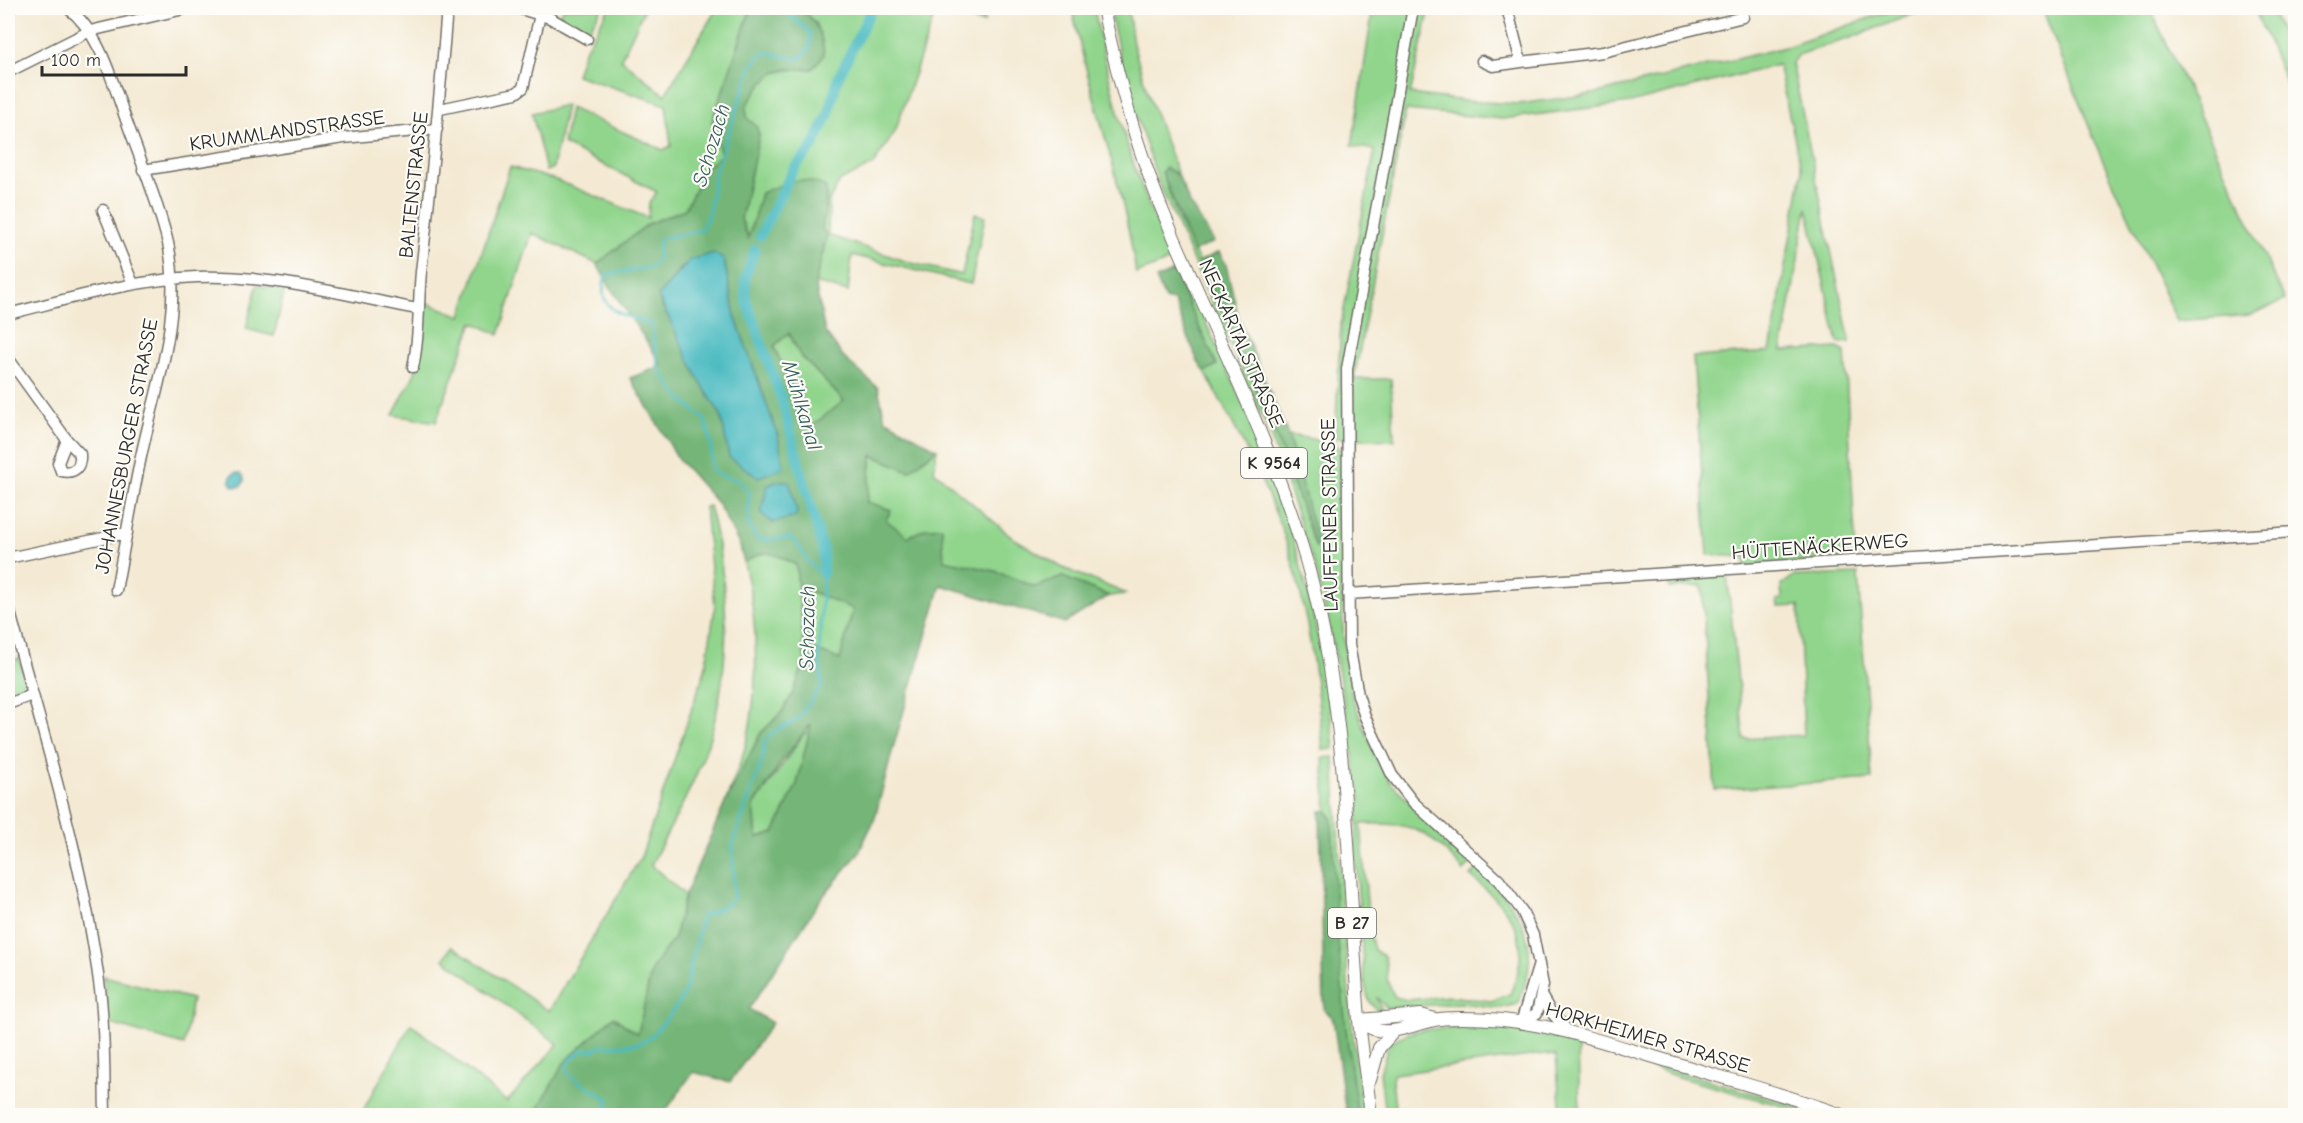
<svg xmlns="http://www.w3.org/2000/svg" width="2303" height="1123" viewBox="0 0 2303 1123" font-family="'Comic Neue',sans-serif">
<rect width="100%" height="100%" fill="#fdfcf7"/>
<filter id="ink" filterUnits="userSpaceOnUse"><feTurbulence type="fractalNoise" baseFrequency=".0167" numOctaves="2"/><feDisplacementMap in="SourceGraphic" scale="12" xChannelSelector="R" yChannelSelector="G"/><feConvolveMatrix kernelMatrix="1 2 1 2 8 2 1 2 1" color-interpolation-filters="sRGB"/></filter>
<filter id="wash" filterUnits="userSpaceOnUse"><feTurbulence type="fractalNoise" baseFrequency=".008" numOctaves="4" result="noise"/><feDisplacementMap in="SourceGraphic" scale="24" xChannelSelector="R" yChannelSelector="G"/><feGaussianBlur stdDeviation="1.35" result="paint"/><feColorMatrix in="noise" values="0 0 0 0 0 0 0 0 0 0 0 0 0 0 0 0 0 1.4 0 .05"/><feComposite in="paint" operator="in"/></filter>
<g filter="url(#wash)">
<rect width="100%" height="100%" fill="#f4ead4"/>
<!-- green -->
<path fill="#91d58d" stroke="#5e805c" stroke-width="1.5" d="M564,8h38l-15,25 -30,-16z
M609,8h36l-24,51 44,36 52,-87h34l-39,114 9,33 -14,11 -22,43 -37,15 -51,40 -65,-31 -33,102 -26,-13 -37,100 -43,-7 22,-42 10,-71 36,14 49,-149 46,13 92,38 1,-16 8,-10 -94,-48 7,-36 93,42 8,-4 -5,-41 -90,-30 7,-22z
M795,8h189v15l-48,-13 -41,122 -22,33 -33,16 -11,20 -1,34 83,28 51,12 13,-62 10,4 -14,67 -119,-29 -4,37 -33,-9 12,-48 -5,-5 4,-26 -77,35 -8,-20 18,-84 -3,-9 -9,-8 -1,-12c24,-33 23,-38 66,-37l4,-46z
M1072,8h22c17,85 39,174 80,251l-38,15c-12,-91 -47,-177 -64,-266z
M1109,8h19l5,36 14,47 31,84 -12,-7 -4,4 15,44 44,91 55,130 40,111 -28,-113 46,8 6,6 3,184 9,64 20,50 19,36 80,80 -7,8c-37,-40 -47,-49 -103,-47l8,105 5,21 11,7 3,26 7,14 13,3 42,-4 41,5 19,-7c25,-55 3,-83 -40,-118l8,-7c43,38 68,79 39,135l-16,4 -39,-5 -75,5 -11,-11 7,15c-15,-4 -17,-20 -19,-33l-9,-133 5,-49 -24,-139 -19,-85 -48,-141 -109,-246 -31,-91z
M1373,8h57l-20,86 55,7 54,3 74,-10 196,-48 109,-38h31l-76,29 -55,18 -6,8 58,279 -12,1 -31,-135 -25,143 56,-3 7,4 11,205 -111,10v-10l-37,-2 -15,-198 77,-5 32,-180 -24,-107 -148,38 -128,16 -96,-9 -52,269h37l3,61 -59,-2 6,-114 34,-174 -23,-4z
M2042,8h108l135,292 -35,15 -73,6 -78,-169z
M2254,8h17l24,55v28l-5,1z
M566,105l-13,63 -7,3 -14,-58z
M1181,269c29,65 62,129 87,196 34,92 58,186 66,284l-11,1c-6,-68 -14,-135 -34,-200 -20,-62 -53,-121 -84,-178l12,-7 -44,-94z
M257,285l28,4 -11,47 -28,-7z
M788,332l12,23 44,46 -35,27 -35,-81z
M937,449l-3,22 78,66 49,30 66,27 -18,2 -46,-19 -28,10 -40,-16 -51,-11 -18,-32 -18,9 -101,-4 79,-13 5,-10 -24,-8 5,-47 37,16z
M709,506c24,88 24,185 -13,269 -13,31 -30,60 -45,90l34,30 -11,43 -22,30 -14,66 -24,-17 -80,98 -174,1 51,-92 96,78 51,-58 -114,-85 8,-13 97,65 92,-154 64,-187 10,-62 -10,-101z
M773,552l23,13 9,96 -12,32 -11,19 -21,21 -36,70c6,-17 14,-34 19,-52 16,-56 15,-132 0,-188l11,-8z
M1727,573l17,166 60,-4 -5,-129 -21,1 -1,-7 5,-1 -1,-14 13,-9 64,-2 14,205 -157,11 -13,-204 -33,2v-11z
M805,589l48,19 -13,52 -33,-13z
M19,658l8,29 -19,9v-34z
M812,722l-15,62 -23,49 -17,6 -3,-33z
M1334,757c7,120 11,239 29,358h-5c-16,-98 -24,-196 -26,-297l-5,-7 -4,-53z
M104,976l88,23 -8,46 -77,-22z
M1468,1028l44,1 65,13 251,73h-14l-136,-38 -46,-17 -54,-13 2,68h-19l-5,-59 -11,-2 -151,20 -2,5 4,36h-11l-5,-42 7,-23 -3,-1c24,-25 52,-19 84,-21z"/>
<!-- forest -->
<path fill="#74b678" stroke="#507052" stroke-width="1.5" fill-rule="evenodd" d="M751,8c13,0 33,-4 44,0 20,7 28,27 29,47l-12,14c-43,-1 -42,4 -66,37l1,12 9,8 3,9 -18,84 7,19 13,-45c28,-11 36,-19 65,-6v17l-4,26 5,5 -12,48 10,49 19,26 34,30 7,31 52,30 -28,22 -37,-16 -5,47 24,8 -5,10 22,17 19,-9 15,-1 2,33 51,11 40,16 28,-10 46,19 -44,27 -124,-38 -48,163 -18,70 -17,36 -38,46 -71,109 23,14 -42,59 -37,-10 -30,43 -129,1 30,-53 49,-46 25,17 14,-66 22,-30 11,-43 40,-92 36,-70 21,-21 11,-19 12,-32 -9,-96c-21,-12 -30,-18 -52,-2l-4,-17 -22,-42 -39,-44 -49,-82 32,-12c-20,-35 -47,-66 -65,-102l51,-40 37,-15 22,-43 14,-11 -9,-33zM724,260l11,56 43,120 -49,21 -8,-42 -23,-37 -19,-44 -18,-29 -2,-9 22,-28zM789,333l11,22 44,46 -35,27 -35,-82zM805,589l48,20 -13,51 -33,-13zM811,724l-14,60 -23,49 -17,5 -3,-32 28,-45z
M1166,168l12,7 12,29 24,38 -21,10 -31,-80z
M1219,252l7,13 13,54 49,116 30,108 -2,5 -40,-112 -55,-129 -23,-45z
M1173,271l44,94 -12,7 -7,-10 -24,-61 -9,-2 -9,-20z
M1320,811h7l5,7c3,101 10,199 26,297h-12l-12,-90 -2,-8 -8,-7z"/>
<!-- water -->
<path fill="#4cbbc1" stroke="#3c7376" stroke-width="1.5" d="M714,253l10,7 11,56 43,120 6,32 -26,9 -29,-20 -8,-42 -23,-37 -40,-82 32,-36z
M230 480a7 7 0 1 1 14 0a7 7 0 1 1-14 0Z
M777,481h12l8,29 -1,7 -24,6 -11,-10 6,-27z"/>
<g fill="none" stroke-linecap="round" stroke-linejoin="round">
<!-- stream -->
<path stroke="#4cbbc1" stroke-width="3" d="M598,1116l7,-3 4,-13c-15,-12 -29,-14 -42,-29l1,-9 15,-12h13l4,-4c14,-1 31,1 44,-5 11,-5 34,-36 41,-48l17,-77 19,-8 13,-10 -1,-55 30,-85 1,-15 8,-10 26,-14 24,-34 -3,-27 4,-84c-19,-10 -16,-22 -32,-36l-32,2 -11,-14 1,-35 -10,-10 -22,-7 -5,-6 -1,-25 -6,-23 -28,-25 -18,-26 -8,-45c-28,-9 -57,-13 -45,-49l45,-8 7,-7 1,-21 43,-9 7,-18 6,-40 37,-107 12,-13 35,7 11,-12v-15l-29,-24"/>
<!-- canal -->
<path stroke="#4cbbc1" stroke-width="10" d="M760,236l34,-68 18,-20 16,-32 10,-38 34,-70
M755,249l-10,30 1,20 36,102 41,150v23"/>
</g>
</g>
<g filter="url(#ink)">
<g fill="none" stroke-linecap="round" stroke-linejoin="round">
<defs>
<path id="minor" d="M68,8c31,24 43,69 56,106 14,40 34,87 44,129 15,70 -11,141 -26,209 -10,46 -17,92 -26,138
M518,8l32,10 37,21
M1413,8l-66,361 2,276 9,50 7,22 27,58 21,27 86,78 23,31 11,24 10,50 -6,28 -16,10
M1507,8l14,54 82,-10 140,-35 -1,-9
M1482,61l11,5 28,-4
M8,72l82,-41 98,-23
M440,109l76,-16 7,-5 17,-73
M143,170l200,-32 94,-9
M103,210l30,74
M8,314c61,-15 124,-34 188,-37 73,-3 149,18 221,32
M8,358l59,82 13,14c1,13 -5,20 -19,17l-3,-8 9,-23
M413,367c7,-31 5,-64 8,-95 10,-88 19,-176 26,-264
M8,558l119,-25
M1348,594l948,-62
M8,605c34,126 75,253 92,384 5,41 4,85 5,127
M8,704l24,-9
M1542,997l8,14 20,22
M1521,1023l18,-59"/>
<path id="major" d="M1103,8c14,68 32,134 58,199 49,118 109,230 145,353 42,145 41,297 52,446 2,37 9,73 13,110
M1359,1020c25,24 52,3 81,-1 16,-2 33,-1 50,0 62,4 122,26 181,43 58,18 117,33 173,54
M1359,1020l62,-5 14,4
M1370,1080l9,-32 15,-17"/>
</defs>
<!-- minor casing -->
<use href="#minor" stroke="#716e66" stroke-width="13"/>
<!-- major casing -->
<use href="#major" stroke="#716e66" stroke-width="14"/>
<!-- minor -->
<use href="#minor" stroke="#fff" stroke-width="10"/>
<!-- major -->
<use href="#major" stroke="#fff" stroke-width="12"/>
</g>
</g>
<g text-anchor="middle" stroke-width="4.5" stroke-linejoin="round" paint-order="stroke">
<!-- shield labels -->
<g fill="#fdfcf7" stroke="#6a6a68" stroke-width="1.5">
<rect x="1241" y="448" width="66" height="30" rx="4.5"/>
<rect x="1328" y="908" width="48" height="30" rx="4.5"/>
</g>
<g font-size="18" font-weight="bold" fill="#2b2b2b">
<text x="1274" y="469">K 9564</text>
<text x="1352" y="929">B 27</text>
</g>
<!-- street labels -->
<g font-size="20" fill="#2b2b2b" stroke="#fdfcf7">
<text transform="translate(287 130) rotate(-8)" y="7">KRUMMLANDSTRASSE</text>
<text transform="translate(413 185) rotate(-84)" y="7">BALTENSTRASSE</text>
<text transform="translate(1242 343) rotate(66)" y="7">NECKARTALSTRASSE</text>
<text transform="translate(126 446) rotate(-79)" y="7">JOHANNESBURGER STRASSE</text>
<text transform="translate(1329 515) rotate(-91)" y="7">LAUFFENER STRASSE</text>
<text transform="translate(1820 546) rotate(-4)" y="7">HÜTTENÄCKERWEG</text>
<text transform="translate(1648 1037) rotate(16)" y="7">HORKHEIMER STRASSE</text>
</g>
<!-- water labels -->
<g font-size="21" font-style="italic" fill="#375d60" stroke="#fdfcf7">
<text transform="translate(711 145) rotate(-73)" y="7">Schozach</text>
<text transform="translate(802 405) rotate(73)" y="7">Mühlkanal</text>
<text transform="translate(807 628) rotate(-89)" y="7">Schozach</text>
</g>
</g>
<!-- margin -->
<rect width="2303" height="1123" fill="none" stroke="#fdfcf7" stroke-width="30"/>
<!-- scale -->
<path d="M42 66v9h144v-9" fill="none" stroke="#2b2b2b" stroke-width="3"/>
<text x="51" y="66" font-size="18" fill="#2b2b2b" stroke="#fdfcf7" stroke-width="4.5" paint-order="stroke">100 m</text>
</svg>
